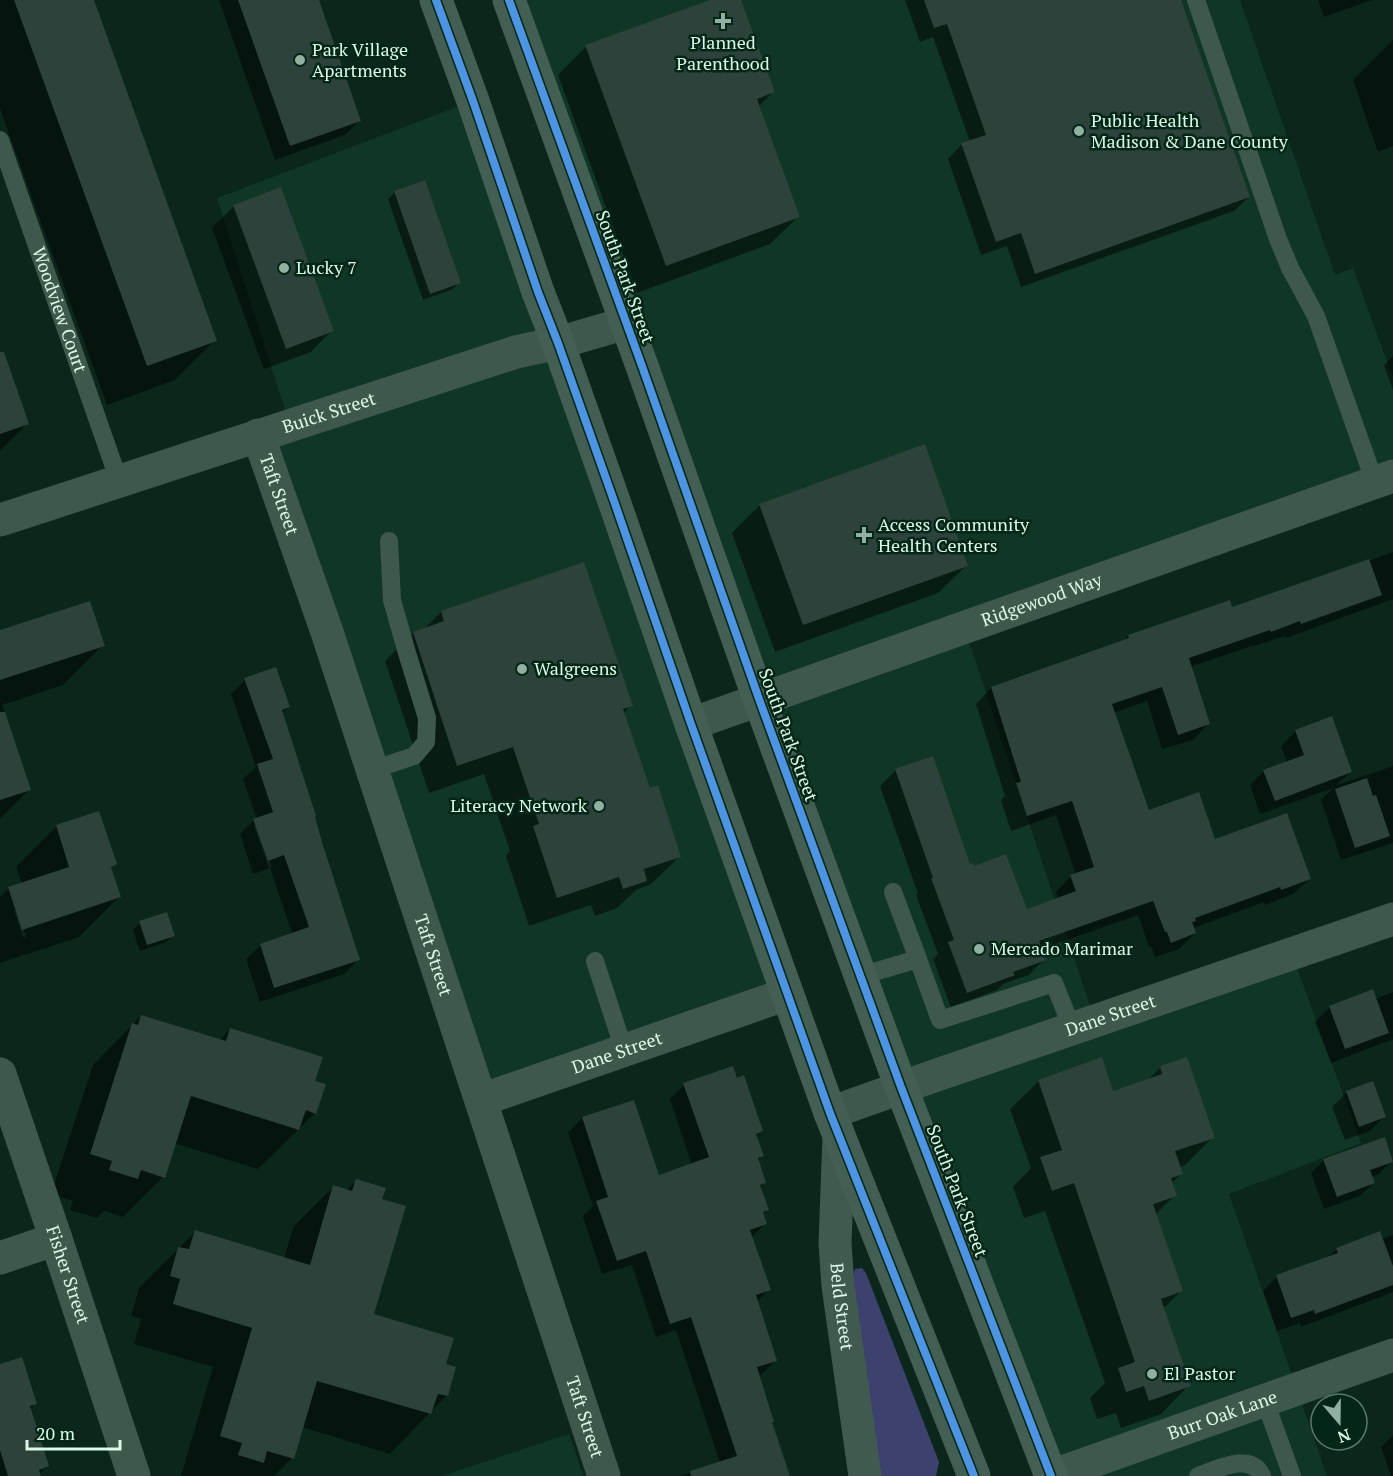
<svg xmlns="http://www.w3.org/2000/svg" width="1393" height="1476" viewBox="0 0 1393 1476" font-family="'PT Serif',serif">
<rect width="100%" height="100%" fill="#0b271c"/>
<!-- built -->
<path fill="#103626" d="M509,0h731l95,275 18,-7 40,110v98l-429,151 128,385 200,-58 69,189 -132,51 98,282h-276z
M473,101l314,893 -306,106 -223,-665 32,-10 -73,-227z
M569,1434l14,42h-141z"/>
<!-- green -->
<path fill="#3d416e" d="M862,1268l4,5 73,189 -3,14h-62l-21,-199 2,-8z"/>
<!-- shadow -->
<path fill="#0007" fill-rule="evenodd" d="M0,0h94l4,11 -1,1 118,328 -40,40 -68,25 -107,-296z
M219,0h98l43,120 -15,15 -70,25z
M714,0h26l33,92 -14,14 40,110 -29,28 -133,49 -79,-218 28,-28z
M905,0h274l70,197 -15,14 -213,76 -14,-41 -26,9 -33,-96 14,-15 8,-2 -37,-105 -13,5z
M1318,0h54l-48,17z
M1393,40v106l-15,6 -25,-72z
M424,182l35,100 -6,7 -30,11 -35,-101 6,-6z
M234,206l98,124 -21,22 -47,17 -52,-141z
M0,354l27,70 -27,27z
M1393,356v34l-9,-25z
M760,505l207,60 -29,28 -163,59 -43,-119z
M1393,552v47l-107,39 -1,-2 -30,10v-1l-65,22 18,57 -15,16 -31,9 -15,-48 -34,12 35,99 66,29 95,38 -16,15 -28,11 -1,-3 -71,26 2,5 -16,16 -24,8 -4,-11 -2,1 -11,-32 -97,34 3,10 -15,16 -26,9 -6,6 -46,17 -18,-48 5,-5 -22,-59 2,-1 -38,-108 16,-16 73,96 57,45 32,-12 -2,-7 15,-16 5,-1 -20,-60 -45,16 -10,-31 4,-4 -29,-92 15,-16 132,-46 5,-6 101,-34 2,7 65,-22z
M441,612l190,93 -8,9 26,76 31,66 -29,28 -15,6 -19,18 -22,8 -4,-11 -62,21 -23,-70 4,-5 -26,-77 -55,19 -44,-132 28,-28 11,-4z
M0,632l103,13 -40,40 -61,20 27,85 -29,29z
M245,680l44,27 -8,7 78,245 -15,15 -84,28 -14,-43 15,-14 31,-12 -22,-65 -17,6 -13,-40 14,-14 3,-1 -14,-40 13,-12 -25,-73zM254,826h3l15,41 -3,1z
M1296,731l54,41 -13,13 56,-19v77l-52,17 -20,-60 12,-12 -73,26 -10,-29 14,-14 23,-9 -6,-16z
M98,813l17,51 -5,5 9,28 -40,40 -79,26v-66l9,-9 13,-4 -6,-17 40,-40zM14,910h3l9,27h-3z
M140,923l33,13 -7,6 -26,9 -7,-21z
M1372,991l3,8 18,-7v47l-62,24 -16,-41 14,-14z
M141,1016l78,25 11,-12 83,53 2,31 -57,56 -84,-26 -11,34 -40,40 -19,-6 -7,7 -27,-8 3,-9 -22,-7 42,-129z
M1161,1067l52,70 -28,28 -6,3 2,6 -10,10 4,11 -20,20 26,76 -18,18 26,76 -28,29 -40,14 -5,-15 -19,6 -7,-21 15,-15 -60,-172 -21,7 -11,-31 18,-19 -21,-59 29,-28 74,12 33,-11z
M684,1085l78,46 -6,6 6,19 -5,5 7,21 -4,5 8,23 -5,5 2,9 -14,14 18,51 -12,13 18,59 -14,14 -3,1 27,100h-104l39,-13 -44,-133 -20,7 -24,-72 -30,9 -19,-58 10,-10 -25,-73 14,-15 51,-17 25,76 34,-12 -22,-66z
M1347,1092l37,25 -14,14 -25,9 -13,-33z
M1324,1160l68,1 -13,13 -8,3 2,6 -13,13 -36,13 -13,-36z
M356,1181l25,19 -9,115 73,50 10,3 -9,28 -56,58 -88,-27 -10,31 -18,18h-93l32,-109 -79,-23 7,-25 -10,-3 8,-28 56,-56 89,26 10,-32 40,-40 13,4z
M1393,1235v57l-92,35 -1,-4 -23,8 -14,-40 14,-14 50,-19 10,-9 44,-10z
M0,1365l35,39 -6,6 18,56 -9,10h-38z
M1393,1435v41h-2l-10,-29z"/>
<!-- building -->
<path fill="#2c423b" d="M14,0h80l123,341 -70,25z
M238,0h81l42,121 -71,25z
M710,0h31l34,92 -18,7 43,118 -134,49 -81,-221z
M924,0h257l69,197 -215,77 -14,-41 -25,9 -35,-99 25,-8 -39,-111 -13,4z
M425,180l36,103 -31,11 -36,-103z
M281,187l53,144 -48,18 -53,-144z
M0,352h4l25,72 -29,10z
M925,444l43,122 -165,59 -44,-121z
M1369,559l13,36 -81,29 -1,-3 -29,11 -1,-2 -81,28 21,66 -32,11 -16,-48 -50,17 37,106 50,-18 16,47 72,-26 24,66 -30,11 -1,-3 -85,31 1,3 -4,1 4,11 -25,10 -4,-11h-2l-12,-31 -114,40 7,19 -33,12 2,3 -48,18 -19,-51 6,-2 -23,-62h2l-38,-109 38,-13 37,108 3,-1 1,3 32,-12 21,55 49,-18 -6,-16 24,-8 -22,-66 -45,15 -11,-33 5,-1 -30,-95 138,-49 -1,-3 102,-35 2,7z
M584,562l49,144 -10,3 27,79 8,-3 23,72 -37,12 3,12 -24,8 -4,-12 -62,21 -24,-72 6,-2 -26,-77 -56,19 -44,-134 31,-11 -3,-10z
M90,601l15,45 -105,34v-50z
M276,667l14,40 -8,3 34,106 -1,1 7,25 38,118 -86,28 -14,-44 49,-17 -25,-72 -16,6 -15,-42 20,-7 -16,-48 16,-5 -29,-81z
M0,712h5l26,78 -31,10z
M1332,716l20,56 -77,29 -12,-31 41,-15 -9,-25z
M1367,778l6,18 3,-1 14,41 -35,12 -20,-59z
M99,811l18,53 -6,3 10,30 -99,33 -14,-43 61,-20 -13,-42z
M167,912l8,24 -28,9 -8,-24z
M1373,989l16,44 -44,16 -16,-43z
M141,1015l85,26 4,-13 93,29 -8,24 11,3 -10,30 -10,-4 -7,20 -108,-34 -26,82 -24,-8 -3,9 -29,-9 3,-9 -22,-7 42,-131 6,2z
M1102,1057l11,34 49,-17 -2,-8 27,-9 28,81 -40,13 8,23 -12,4 6,18 -24,8 30,87 -22,8 30,87 -42,15 -5,-15 -18,6 -8,-24 17,-6 -61,-179 -22,8 -12,-34 22,-7 -24,-70z
M733,1066l4,12 7,-3 19,56 -7,3 8,22 -6,2 8,25 -6,2 9,25 -6,2 4,12 -17,6 21,60 -15,5 21,66 -20,6 17,55h-2l18,54h-99l-1,-5 47,-15 -46,-139 -21,7 -24,-73 -29,10 -21,-60 12,-4 -26,-80 52,-17 25,75 50,-18 -26,-74z
M1373,1081l13,36 -27,10 -13,-36z
M1385,1137l8,25 -23,8 5,13 -38,14 -14,-38z
M356,1179l30,9 -4,11 24,7 -32,108 80,24 -8,26 10,3 -8,29 -10,-2 -7,20 -114,-33 -23,78 -27,-8 -3,12 -26,-8 4,-12 -22,-7 32,-108 -79,-24 7,-25 -10,-3 8,-29 11,2 6,-19 115,35 23,-80 19,6z
M1380,1231l13,35v19l-78,29 -1,-4 -23,8 -15,-43 62,-22 -2,-5z
M22,1357l15,47 -7,2 19,60 -10,4 2,6h-33l-8,-26v-86z"/>
<g fill="none" stroke-linecap="round" stroke-linejoin="round">
<!-- lane -->
<g stroke="#3f584c" stroke-width="18">
<path d="M1196,0l82,239 12,29 26,48 59,167"/>
<path id="s1" d="M0,140l119,341"/>
<path d="M372,770l42,-14 12,-14 1,-24 -20,-65 -15,-53 -3,-59"/>
<path d="M893,892l25,67"/>
<path d="M595,961l29,89"/>
<path d="M860,976l58,-17 22,61 114,-37 18,45"/>
<path d="M1265,1401l27,75"/>
<path d="M1198,1476c18,-6 53,-25 64,0"/>
</g>
<!-- street -->
<g stroke="#3f584c" stroke-width="33">
<path id="s2" d="M258,435l70,200 276,841"/>
<path id="s3" d="M0,520l516,-168 42,-9 68,-20"/>
<path id="s4" d="M691,724l702,-248"/>
<path id="s5" d="M0,1074l56,165 78,237"/>
<path id="s6" d="M481,1100l306,-106"/>
<path id="s7" d="M830,1113l104,-37 459,-157"/>
<path d="M0,1258l56,-19"/>
<path id="s8" d="M1051,1476l342,-121"/>
</g>
<!-- secondary -->
<path stroke="#415a4f" stroke-width="33" id="s9" d="M839,1136l-4,107 3,43 27,190"/>
<!-- primary -->
<path stroke="#435e52" stroke-width="33" d="M436,0l37,101 65,191 20,51 56,158 77,223 139,389 144,363
M509,0l133,366 117,333 142,388 150,389"/>
<defs>
<path id="cycleway" d="M436,0l37,101 65,191 20,51 56,158 77,223 139,389 144,363
M509,0l133,366 117,333 142,388 150,389"/>
</defs>
<!-- cycleway casing -->
<use href="#cycleway" stroke="#042617" stroke-width="11"/>
<!-- cycleway -->
<use href="#cycleway" stroke="#4d94e3" stroke-width="8"/>
</g>
<!-- markers -->
<g fill="#92b0a1" stroke="#042617" stroke-width="2">
<path d="M720 12h6v6h6v6h-6v6h-6v-6h-6v-6h6z"/>
<circle cx="300" cy="60" r="6"/>
<circle cx="1079" cy="131" r="6"/>
<circle cx="284" cy="268" r="6"/>
<path d="M861 526h6v6h6v6h-6v6h-6v-6h-6v-6h6z"/>
<circle cx="522" cy="669" r="6"/>
<circle cx="599" cy="806" r="6"/>
<circle cx="979" cy="949" r="6"/>
<circle cx="1152" cy="1374" r="6"/>
</g>
<g text-anchor="middle" stroke-width="5" stroke-linejoin="round" paint-order="stroke">
<!-- poi labels -->
<g font-size="18" fill="#daf9e8" stroke="#042617" text-anchor="start">
<text x="723" y="49" text-anchor="middle">Planned<tspan x="723" dy="21">Parenthood</tspan></text>
<text x="312" y="56">Park Village<tspan x="312" dy="21">Apartments</tspan></text>
<text x="1091" y="127">Public Health<tspan x="1091" dy="21">Madison &amp; Dane County</tspan></text>
<text x="296" y="274">Lucky 7</text>
<text x="878" y="531">Access Community<tspan x="878" dy="21">Health Centers</tspan></text>
<text x="534" y="675">Walgreens</text>
<text x="587" y="812" text-anchor="end">Literacy Network</text>
<text x="991" y="955">Mercado Marimar</text>
<text x="1164" y="1380">El Pastor</text>
</g>
<!-- street labels -->
<g font-size="18" fill="#daf9e8" stroke="#042617">
<text transform="translate(625 277) rotate(70)" y="6">South Park Street</text>
<text dy="6" stroke="none"><textPath href="#s1" startOffset="180">Woodview Court</textPath></text>
<text dy="6" stroke="none"><textPath href="#s3" startOffset="346">Buick Street</textPath></text>
<text dy="6" stroke="none"><textPath href="#s2" startOffset="63">Taft Street</textPath></text>
<text dy="6" stroke="none"><textPath href="#s4" startOffset="372">Ridgewood Way</textPath></text>
<text transform="translate(788 735) rotate(70)" y="6">South Park Street</text>
<text dy="6" stroke="none"><textPath href="#s2" startOffset="549">Taft Street</textPath></text>
<text dy="6" stroke="none"><textPath href="#s7" startOffset="297">Dane Street</textPath></text>
<text dy="6" stroke="none"><textPath href="#s6" startOffset="144">Dane Street</textPath></text>
<text transform="translate(957 1191) rotate(69)" y="6">South Park Street</text>
<text dy="6" stroke="none"><textPath href="#s5" startOffset="212">Fisher Street</textPath></text>
<text dy="6" stroke="none"><textPath href="#s9" startOffset="171">Beld Street</textPath></text>
<text dy="6" stroke="none"><textPath href="#s8" startOffset="182">Burr Oak Lane</textPath></text>
<text dy="6" stroke="none"><textPath href="#s2" startOffset="1035">Taft Street</textPath></text>
</g>
</g>
<!-- north arrow -->
<g transform="translate(1339 1422) rotate(160)"><circle r="28" fill="#042617" stroke="#5a7a6b" stroke-width="1.5"/>
<path d="M0-4.5L10 22L0 15L-10 22Z" fill="#92b0a1"/>
<text y="-9" font-size="16" font-weight="bold" text-anchor="middle" fill="#daf9e8">N</text>
</g>
<!-- scale -->
<path d="M27 1440v9h93v-9" fill="none" stroke="#daf9e8" stroke-width="3"/>
<text x="36" y="1440" font-size="18" fill="#daf9e8" stroke="#042617" stroke-width="4.5" paint-order="stroke">20 m</text>
</svg>
